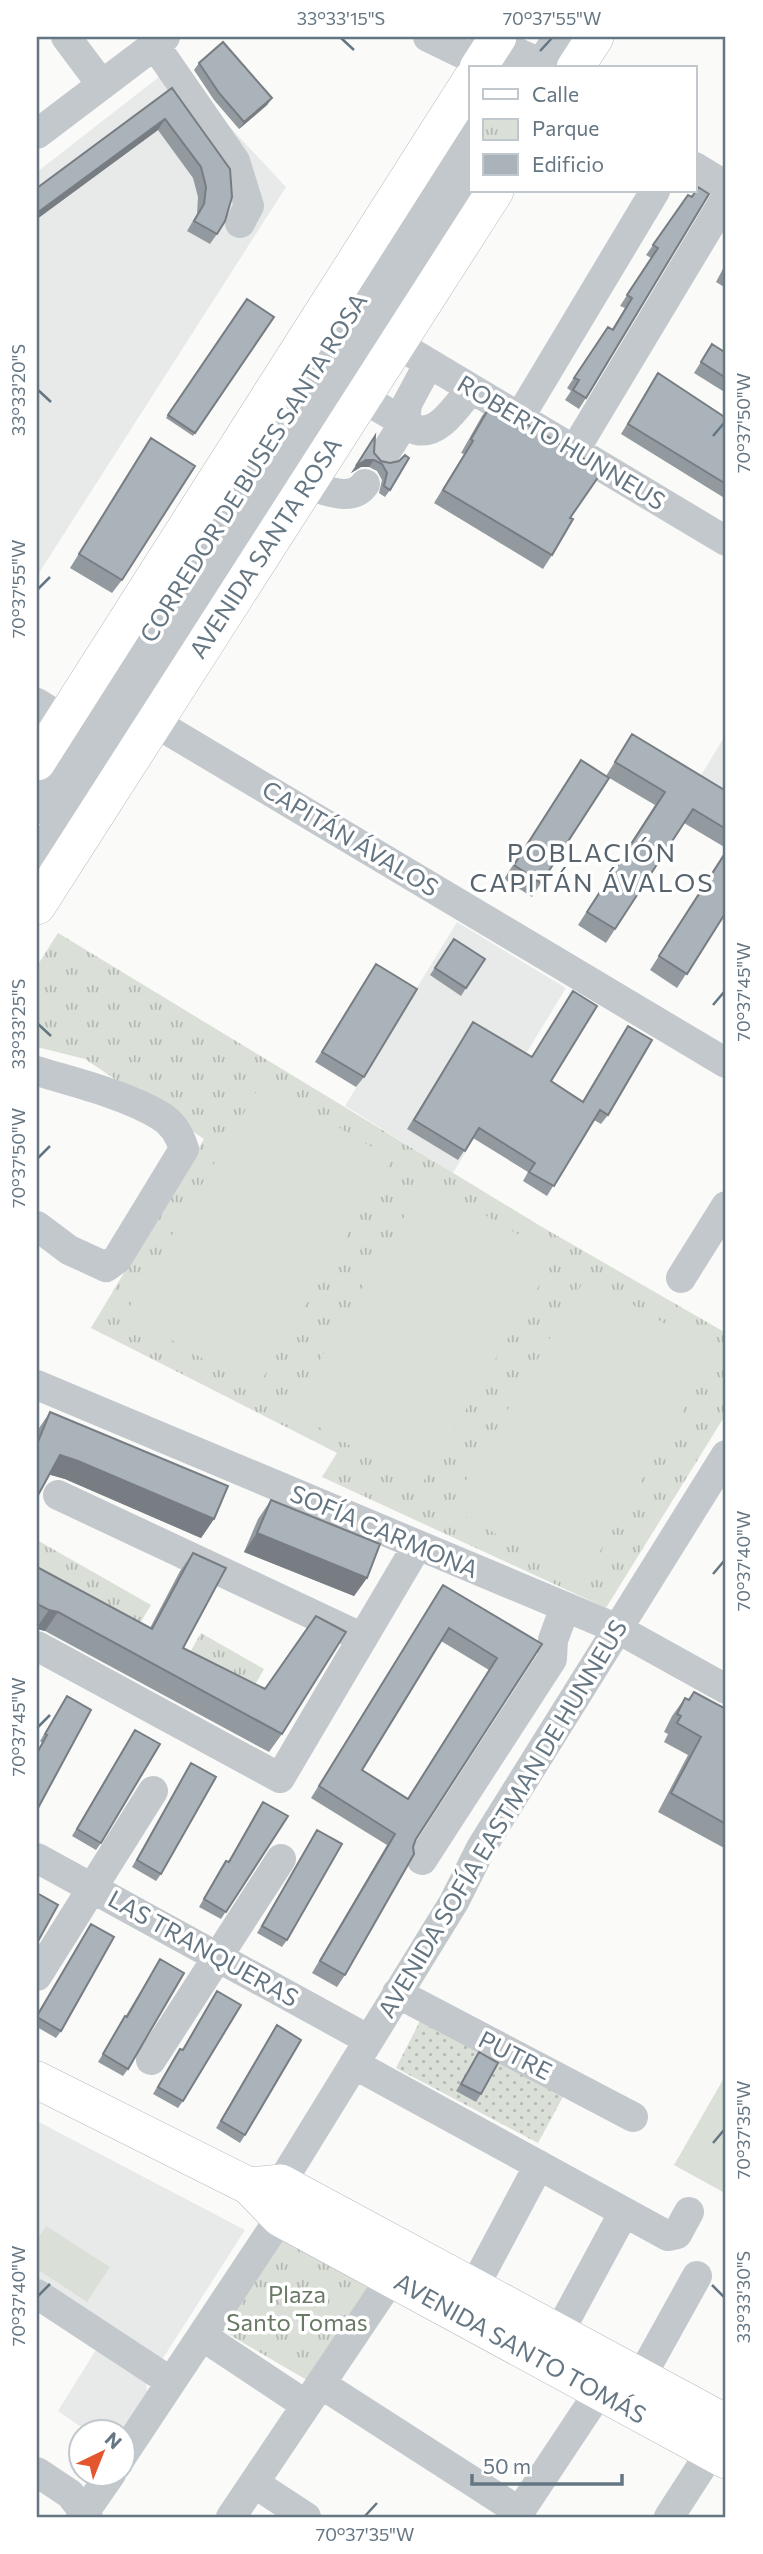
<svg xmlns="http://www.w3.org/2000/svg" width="763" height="2554" viewBox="0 0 763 2554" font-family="Commissioner,sans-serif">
<defs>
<pattern id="grass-dots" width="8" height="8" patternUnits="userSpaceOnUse" patternTransform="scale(1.75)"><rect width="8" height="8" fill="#dadfd7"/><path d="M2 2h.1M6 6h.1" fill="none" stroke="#b4b9b4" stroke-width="1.8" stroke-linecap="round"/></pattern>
<pattern id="park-tufts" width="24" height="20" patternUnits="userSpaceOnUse" patternTransform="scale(1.75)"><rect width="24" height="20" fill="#dadfd7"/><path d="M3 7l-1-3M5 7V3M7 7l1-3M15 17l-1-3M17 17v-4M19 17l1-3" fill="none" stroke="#b4b9b4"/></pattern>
</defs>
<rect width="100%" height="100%" fill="#fafaf8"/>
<!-- built -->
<path fill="#e8e9e9" d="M173,66l113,121 -249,389v-404z
M726,734v59l-26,-16z
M457,922l109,66 -113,185 -108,-67z
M37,2121l208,109 -87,136 -121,-81z
M99,2345l46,32 2,14 -27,40h-33l-29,-20z"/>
<!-- grass -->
<path fill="url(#grass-dots)" d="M421,2019l143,76 -26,48 -142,-75z"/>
<!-- park -->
<path fill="url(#park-tufts)" d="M58,933l484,294 184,106v81l-120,194 -284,-131 15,-24 -246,-125 113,-189 -119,-80 -48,-12v-81z
M37,1540l114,65 -16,27 -98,-55z
M201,1633l63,36 -16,28 -63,-36z
M285,2234l93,51 -66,98 -96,-56z"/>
<!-- pitch -->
<path fill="#dadfd7" d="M262,1082l130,77 -136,231 -130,-77z
M426,1180l130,77 -136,230 -130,-77z
M586,1277l130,77 -135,230 -131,-77z
M724,2078l2,1v107l-3,6 -49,-27z
M46,2226l64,41 -23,35 -50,-33v-29z"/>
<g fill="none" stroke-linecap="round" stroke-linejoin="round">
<defs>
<path id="major" d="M478,68l20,-31
M575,68l20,-31
M37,762l434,-682
M37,906l458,-715
M37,2080l212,106 31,32 446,242
M249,2186l32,-3 445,240"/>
</defs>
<!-- major casing -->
<use href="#major" stroke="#b5babe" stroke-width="38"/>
<!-- minor -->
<path stroke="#c3c8cc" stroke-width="30" d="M66,37l36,48
M428,37l64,31
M483,37l68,31
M154,44l81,117 14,45 -9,17
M538,68l20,-31
M37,134l128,-97
M695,167l31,19
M397,344l329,197
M363,398l54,32c23,5 41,-26 54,-41
M519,418l136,-227
M574,451l152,-253
M385,453l20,-31 2,-18 22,-41
M307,485c18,5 45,18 58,-1
M37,703l27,17
M154,722l572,341
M37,809l434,-682
M37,857l434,-684
M37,1071c39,12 86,23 122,44 13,7 21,21 25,34l-67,110 -11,8 -37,-17 -32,-24
M681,1278l45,-72
M37,1385l581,244 108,60
M58,1495l305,143
M37,1646l243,132 137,-232
M37,1858l332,182
M422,1860l130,-201 1,-19 12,-33
M37,1976l116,-185
M397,1993l236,124
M151,2060l130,-201
M354,2064l314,172 9,-2 12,-22
M474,2287l65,-122
M37,2294l134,88
M558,2334l66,-122
M202,2336l104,69
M641,2377l56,-101
M321,2384l199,128
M122,2456l158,-238 1,-35 173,-281 27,-54 245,-393
M37,2472l33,22 18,23
M254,2483l52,34
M81,2517l30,-43
M231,2517l160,-238
M516,2517l83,-125
M669,2517l53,-82"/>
<!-- major -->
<use href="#major" stroke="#fff" stroke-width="37"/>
</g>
<!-- wall -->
<path fill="#929a9f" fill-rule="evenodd" d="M199,63l73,35 -5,7 -28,24 -25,-29 -20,-30z
M172,88l58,81 -13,65 -7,10 -23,-13 10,-17 1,-17 -5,-19 -35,-48 -121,89v-31z
M688,195l-102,203 -7,11 -14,-9 6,-9 -4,-3 41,-61 4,2 13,-21 -5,-2 31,-48 -5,-3z
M726,263v25l-10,-6z
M247,299l27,18 -81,119 -27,-18z
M712,344l14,9v40l-32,-20z
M658,373l68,45v81l-105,-65z
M492,403l78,115 -18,37 -9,14 -109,-66 30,-49 -3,-1 21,-37z
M151,438l-29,142 -10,13 -42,-25z
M370,443l4,10 7,8 9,2v27l-5,7 -6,-4 3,-13 -5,-9 -8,-4h-8l-10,6z
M632,734l94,57v57l-42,-25 -78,120 -28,-18 77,-120 -49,-29z
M581,760l-40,123 -9,14 -28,-18z
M726,850v62l-49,76 -27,-18z
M454,939l12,49 -5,8 -31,-21z
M376,964l-12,113 -8,10 -41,-25z
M573,991l-22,90 32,20 45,-75 -20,89 -7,9 -7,-4 -47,76 -24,-15 5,-9 -55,-34 -15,22 -51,-31 66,-107 59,35z
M50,1412l164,107 -13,19 -136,-59 -16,-5 -12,22v-65z
M271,1500l96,78 -13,18 -110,-44 14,-33z
M193,1553l-10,95 99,86 -13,18 -224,-121 -8,-2v-62l113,61 30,-57z
M443,1585l99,59 -126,195 -71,136 -8,12 -25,-14 75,-128 -76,-47zM441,1641l48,29 -81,128 -46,-28z
M694,1692l32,17v140l-68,-37 30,-57 -24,-13 4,-8 -4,-2 8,-16 13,-18 3,2z
M67,1696l24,14 -54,100v-58l5,-9 -2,-2z
M135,1730l-34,113 -5,7 -24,-14z
M191,1763l-30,111 -5,7 -24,-14z
M263,1802l25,14 -67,103 -22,-12 22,-39 5,-7 2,1z
M317,1830l-30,110 -5,7 -25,-14z
M91,1924l-30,107 -5,7 -19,-11v-13z
M160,1959l-32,110 -5,7 -25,-14z
M217,1991l-34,110 -5,7 -25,-14 22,-38 5,-7 2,1z
M277,2025l-32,110 -5,8 -24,-15z
M479,2052l2,42 -5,8 -20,-11z"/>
<!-- shaded-wall -->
<path fill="#777d82" d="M272,98l-5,7 -28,24 5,-7z
M165,119l-7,11 -121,89v-6z
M366,460h8l-5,7h-8l-10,6 5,-7z
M60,1455l18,6 136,58 -13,19 -136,-59 -18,-5z
M257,1533l110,45 -13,18 -110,-44z
M49,1610l9,2 -13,19 -8,-2v-2z"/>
<!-- building -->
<path fill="#aab3b9" stroke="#777d82" stroke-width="2" fill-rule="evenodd" d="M223,42l49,56 -28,24 -25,-29 -20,-30z
M172,88l58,81 2,28 -7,24 -8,13 -23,-13 10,-17 2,-17 -5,-20 -36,-48 -128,94v-25z
M698,187l11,7 -123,204 -13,-8 6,-10 -5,-2 34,-51 5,3 19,-32 -5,-3 31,-47 -5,-3 35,-50 4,2z
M247,299l27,18 -79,116 -27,-18z
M712,344l14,9v25l-25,-16z
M658,373l68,45v66l-98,-60z
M492,403l111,67 -33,48 3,1 -21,36 -109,-65 30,-49 -2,-2z
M375,436l-1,17 7,8 9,2 9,-2 6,-6 4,3 -19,32 -6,-4 3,-13 -5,-9 -8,-4h-8l-10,6z
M151,438l44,28 -73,114 -43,-26z
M632,734l94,57v38l-33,-20 -78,120 -28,-17 78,-120 -50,-30z
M581,760l28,18 -68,105 -27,-18z
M726,852v60l-39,62 -28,-18z
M454,939l31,20 -19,29 -31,-20z
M376,964l41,25 -53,88 -42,-25z
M573,991l24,15 -46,75 32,21 45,-76 24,14 -44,75 -8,-5 -46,76 -25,-14 6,-9 -56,-35 -14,23 -51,-31 59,-98 59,35z
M50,1412l178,74 -14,33 -136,-58 -18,-6 -23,42v-53z
M271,1500l109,44 -13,34 -110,-45z
M193,1553l33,15 -43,80 82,41 51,-73 30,16 -64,102 -224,-122 -9,-2 -12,-6v-37l115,62z
M443,1585l99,59 -126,195 -3,8 1,7 -69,121 -25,-14 75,-127 -76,-48zM449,1628l48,30 -89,141 -46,-29z
M694,1692l32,17v115l-55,-31 30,-56 -24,-14 4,-7 -4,-2 8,-16 4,2z
M67,1696l24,14 -53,98h-1v-55l10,-18 -2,-1z
M135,1730l25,14 -59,99 -24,-14z
M191,1763l25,14 -55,97 -24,-14z
M263,1802l25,14 -62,96 -22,-13 22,-38 3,1z
M317,1830l25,14 -55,96 -25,-14z
M37,1893l21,12 -21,38z
M91,1924l23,13 -53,94 -24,-14v-1z
M160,1959l24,14 -56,96 -25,-15 22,-38 2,1z
M217,1991l24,14 -58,96 -25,-14 22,-38 3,1z
M277,2025l24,15 -56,95 -24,-14z
M479,2052l19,11 -17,31 -20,-10z"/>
<!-- ticks -->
<path fill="none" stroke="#657683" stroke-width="2.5" d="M341,38l13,12M540,51l12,-13M38,390l13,12M713,436l11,-13M38,589l12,-12M713,1005l11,-13M38,1024l13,12M38,1158l12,-12M713,1574l11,-13M38,1727l12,-12M713,2143l11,-13M712,2285l12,12M38,2296l12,-12M365,2516l12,-13"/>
<g text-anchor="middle" stroke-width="7" stroke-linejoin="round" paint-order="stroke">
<!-- street labels -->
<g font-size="24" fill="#657683" stroke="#fff">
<text transform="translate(561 443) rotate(31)" y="8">ROBERTO HUNNEUS</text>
<text transform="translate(254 468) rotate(-58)" y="8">CORREDOR DE BUSES SANTA ROSA</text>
<text transform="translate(266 548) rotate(-57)" y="8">AVENIDA SANTA ROSA</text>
<text transform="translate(350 839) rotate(31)" y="8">CAPITÁN ÁVALOS</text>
<text transform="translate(384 1532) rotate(23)" y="8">SOFÍA CARMONA</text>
<text transform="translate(503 1819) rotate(-59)" y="8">AVENIDA SOFÍA EASTMAN DE HUNNEUS</text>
<text transform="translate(203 1949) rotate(29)" y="8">LAS TRANQUERAS</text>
<text transform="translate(515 2056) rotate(27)" y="8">PUTRE</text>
<text transform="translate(520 2349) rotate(29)" y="8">AVENIDA SANTO TOMÁS</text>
</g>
<!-- park labels -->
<g font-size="24" fill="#687a64" stroke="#fff">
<text x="297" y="2303">Plaza<tspan x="297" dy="28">Santo Tomas</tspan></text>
</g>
<!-- neighbourhood labels -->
<g font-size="26" letter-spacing="2" fill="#57646e" stroke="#fff">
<text x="592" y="862">POBLACIÓN<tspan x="592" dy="30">CAPITÁN ÁVALOS</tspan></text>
</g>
</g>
<!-- border -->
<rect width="763" height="2554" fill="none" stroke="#ffffff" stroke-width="77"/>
<!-- legend -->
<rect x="469" y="66" width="228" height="126" fill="#ffffff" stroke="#c1c8cd" stroke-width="2"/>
<rect x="483" y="89" width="35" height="10" fill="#ffffff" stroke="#c1c8cd" stroke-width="2"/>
<text x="532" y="102" font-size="21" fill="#657683">Calle</text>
<rect x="483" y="119" width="35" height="21" fill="url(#park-tufts)" stroke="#c1c8cd" stroke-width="2"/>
<text x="532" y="136" font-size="21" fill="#657683">Parque</text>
<rect x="483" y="154" width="35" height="21" fill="#aab3b9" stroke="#c1c8cd" stroke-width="2"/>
<text x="532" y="172" font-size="21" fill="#657683">Edificio</text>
<!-- north arrow -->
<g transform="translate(102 2453) rotate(43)"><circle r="33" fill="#ffffff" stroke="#c1c8cd" stroke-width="2"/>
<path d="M0-5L12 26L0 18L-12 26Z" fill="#e4572e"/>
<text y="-10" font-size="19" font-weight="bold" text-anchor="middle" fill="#657683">N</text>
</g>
<!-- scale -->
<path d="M472 2474v10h150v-10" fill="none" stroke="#657683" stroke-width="3.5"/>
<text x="483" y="2474" font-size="21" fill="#657683" stroke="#ffffff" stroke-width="5" paint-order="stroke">50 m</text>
<rect x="38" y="38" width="686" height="2478" fill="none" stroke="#657683" stroke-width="2.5"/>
<g font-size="18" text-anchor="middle" fill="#657683">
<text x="341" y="25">33°33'15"S</text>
<text x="552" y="25">70°37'55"W</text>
<text transform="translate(19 390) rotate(-90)" y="6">33°33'20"S</text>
<text transform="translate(744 423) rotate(-90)" y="6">70°37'50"W</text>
<text transform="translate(19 589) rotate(-90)" y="6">70°37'55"W</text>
<text transform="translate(744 992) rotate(-90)" y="6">70°37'45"W</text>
<text transform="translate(19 1024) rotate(-90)" y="6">33°33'25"S</text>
<text transform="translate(19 1158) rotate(-90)" y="6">70°37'50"W</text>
<text transform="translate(744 1561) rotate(-90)" y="6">70°37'40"W</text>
<text transform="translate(19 1727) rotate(-90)" y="6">70°37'45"W</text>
<text transform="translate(744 2130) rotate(-90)" y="6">70°37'35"W</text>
<text transform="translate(19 2296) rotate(-90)" y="6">70°37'40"W</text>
<text transform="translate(744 2297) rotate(-90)" y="6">33°33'30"S</text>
<text x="365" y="2541">70°37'35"W</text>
</g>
</svg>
